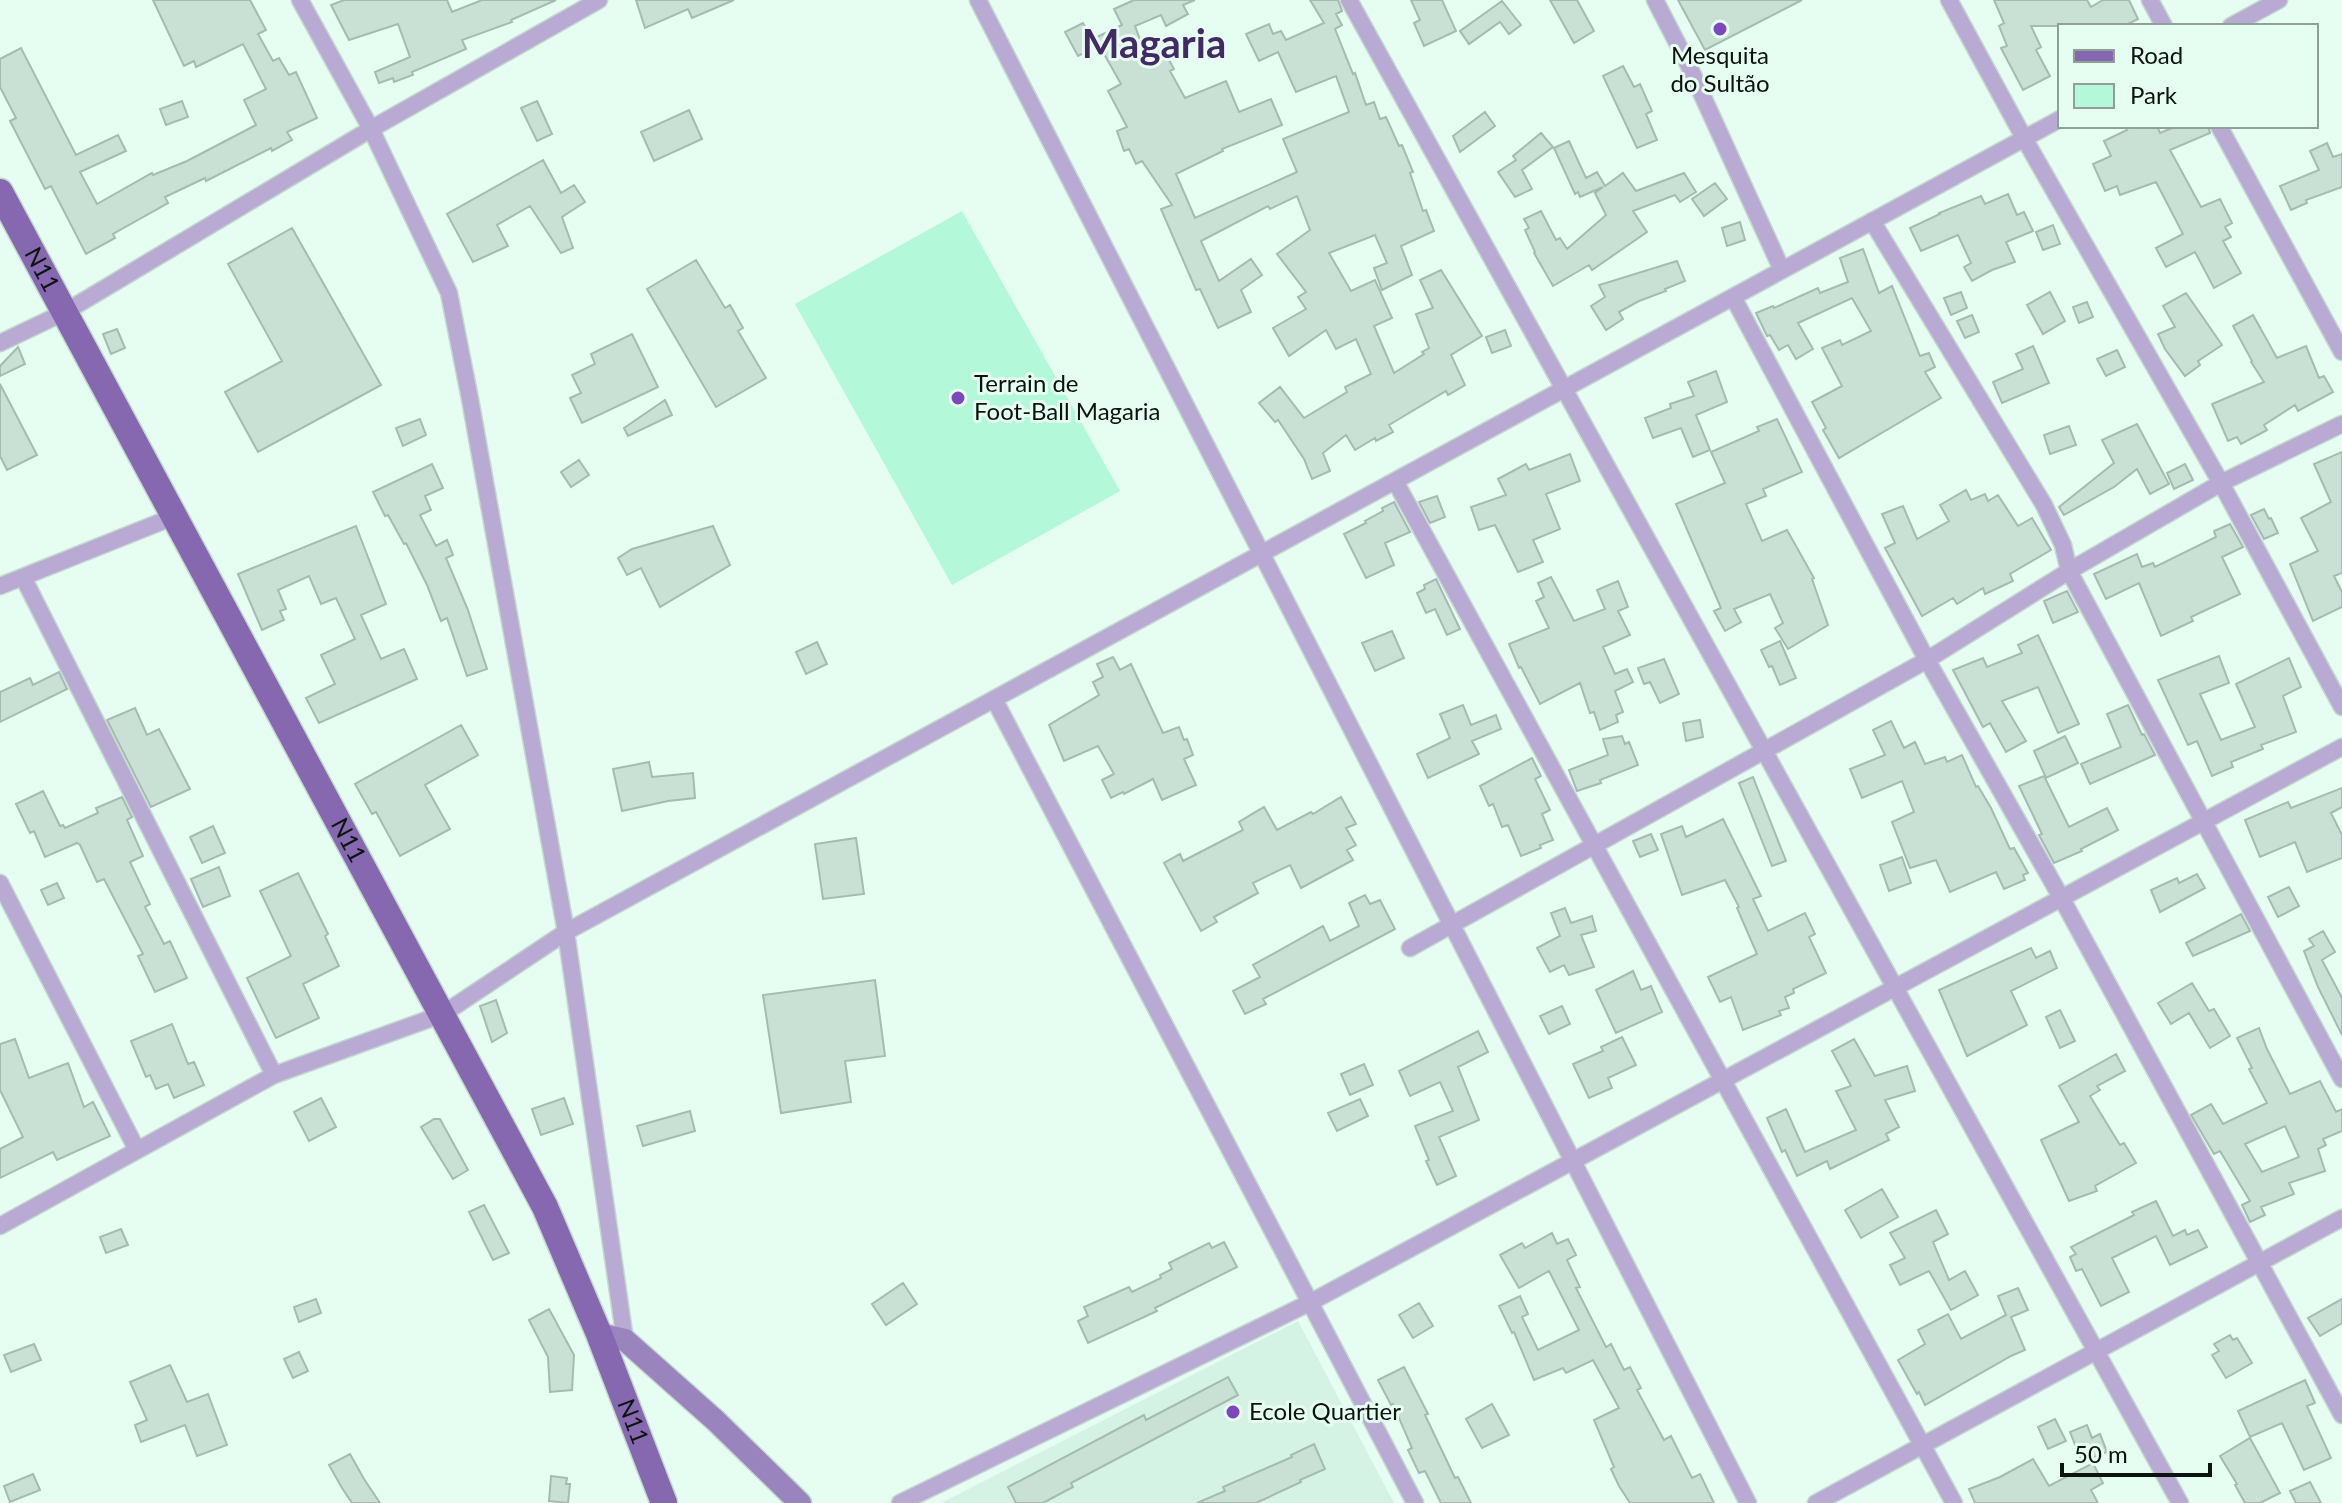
<svg xmlns="http://www.w3.org/2000/svg" width="2342" height="1503" viewBox="0 0 2342 1503" font-family="Lato,sans-serif">
<rect width="100%" height="100%" fill="#e6fdf2"/>
<!-- built -->
<path fill="#d4f3e5" d="M1298,1321l96,182h-453z"/>
<!-- green -->
<path fill="#b2f8d9" d="M962,211l158,280 -168,94 -157,-281z"/>
<!-- building -->
<path fill="#c9e0d5" stroke="#a5bbb1" stroke-width="2" fill-rule="evenodd" d="M153,0h97l16,30 -8,4 15,27 6,-3 10,17 7,-3 21,46 -30,14 5,8 -20,11 -1,-3 -65,33 -1,-3 -40,19 3,6 -55,31 2,4 -29,16 -35,-68 -6,3 -35,-68 6,-3 -16,-31v-28l21,-11 55,107 42,-20 8,16 -46,21 17,32 55,-31 1,2 34,-14 69,-36 -12,-25 22,-11 -23,-45 -47,23 -2,-6 -10,5z
M344,0h103l5,12 30,-12h74l-45,20 1,2 -50,18 4,9 -54,23 1,3 -19,7 -1,-4 -14,5 -4,-11 35,-15 -12,-33 -49,16 -18,-35z
M636,0h98l-42,18 -4,-9 -43,19z
M1134,0h61l-12,5 5,9 -22,12 -5,-11 -26,11 12,32 16,-9 11,20 -4,2 15,27 41,-17 13,31 32,-13 11,26 -60,24 1,2 -47,23 19,44 102,-46 -14,-33 66,-27 -13,-36 -40,16 -18,-40 -19,9 -13,-27 23,-10 4,10 8,-3 5,9 38,-17 -14,-23h28l4,11 -6,3 6,11 -7,4 18,45 2,-1 11,32 8,-3 6,17 6,-2 13,29 3,-1 11,27 -3,1 13,38 3,-1 8,21 -33,15 11,29 -30,15 -8,-22 13,-5 -12,-28 -46,18 22,38 24,-11 17,38 -18,8 20,47 30,-19 -2,-2 7,-4 -13,-34 17,-6 -13,-28 21,-10 41,66 -31,19 14,30 -17,10 -2,-4 -57,34 4,7 -17,9 -1,-3 -20,12 -9,-15 -23,18 7,18 -18,8 -8,-20 -26,-39 -3,2 -16,-19 21,-16 24,31 43,-26 -2,-5 26,-13 -15,-35 -20,10 -10,-19 -37,26 -16,-28 33,-19 -8,-12 8,-5 -29,-38 33,-24 -13,-34 -27,13 -2,-3 -67,35 18,40 32,-22 11,16 -21,15 10,22 -33,16 -18,-39 -4,1 -35,-81 11,-4 -30,-44 -6,3 -7,-15 -5,2 -7,-20 10,-4 -19,-36 13,-7 -26,-46 27,-13 -8,-16z
M1411,0h31l14,31 -32,15 -10,-23 6,-3z
M1550,0h27l17,31 -20,12z
M1678,0h124l-97,50z
M1994,0h93l4,7 12,-7h26l9,19 -14,7h-93l10,21 -5,3 14,26 -27,14 -22,-42 6,-2 -8,-20 5,-3z
M1502,1l19,24 -12,9 -9,-12 -31,22 -9,-13z
M1083,23l13,24 -18,9 -13,-24z
M1623,66l11,21 6,-3 12,27 -6,3 11,26 -20,8 -34,-72z
M182,101l6,16 -22,8 -6,-16z
M537,101l15,33 -15,7 -16,-33z
M689,110l13,29 -48,22 -13,-29z
M1485,112l10,14 -35,26 -7,-16z
M2124,126h33l3,7 17,-7h31l2,7 -40,17 31,57 19,-8 12,24 -7,4 6,10 -8,4 18,32 -27,15 -19,-36 -29,15 -10,-19 27,-14 -27,-52 -36,13 -3,-9 -12,5 -12,-27 18,-8 -7,-15 23,-11z
M1541,133l12,14 -31,23 10,19 -17,8 -17,-25 18,-12 -3,-4z
M1569,141l17,37 11,-6 8,14 18,-13 13,18 48,-18 12,19 -16,10 -5,-7 -42,16 14,21 -55,38 -3,-5 -36,21 -19,-33 1,-1 -10,-22 4,-2 -5,-9 17,-8 15,29 4,-2 7,11 39,-34 -11,-22 8,-6 -23,10 -2,-5 -3,2 -21,-46z
M2327,143l6,14 9,-3v33l-36,13 1,3 -16,7 -11,-24 39,-16 -9,-19z
M543,160l18,33 13,-8 11,17 -23,15 11,31 -12,5 -31,-47 -33,19 11,21 -35,16 -26,-48z
M1715,183l12,16 -23,17 -12,-17z
M2008,194l9,21 7,-3 9,19 -27,11 9,20 -23,8 -20,11 -8,-14 7,-4 -13,-28 -37,16 -11,-23 30,-14 -1,-1 42,-17 4,8z
M1740,222l5,18 -18,6 -5,-18z
M2053,225l7,19 -17,6 -7,-18z
M292,228l89,157 -123,67 -33,-60 57,-31 -54,-97z
M1863,249l16,44 13,-7 28,70 9,-3 6,14 -10,5 16,26 -102,60 -16,-28 3,-2 -14,-26 30,-16 -20,-38 18,-8 2,5 29,-14 -19,-33 -54,25 15,26 -17,10 -8,-14 -9,5 -9,-15 -3,1 -11,-23 17,-7 1,2 44,-20 2,5 28,-11 -8,-24z
M696,260l29,48 5,-3 13,23 -5,3 28,47 -50,29 -69,-118z
M1677,261l8,20 -20,8 1,2 -27,10 -20,11 4,7 -17,11 -15,-24 14,-9 -6,-12z
M1961,292l6,16 -16,7 -7,-17z
M2050,292l15,29 -22,13 -16,-29z
M2186,293l36,52 -24,16 2,4 -15,11 -20,-27 -7,-15 17,-7 -12,-21z
M2087,302l6,15 -14,6 -6,-16z
M1972,315l7,17 -14,6 -8,-17z
M2253,315l24,43 29,-12 13,32 5,-2 9,16 -35,19 -3,-6 -31,20 3,5 -26,14 -4,-7 -9,4 -16,-37 52,-22 -13,-20 1,-1 -19,-35z
M117,329l8,19 -14,6 -8,-20z
M1505,330l6,16 -19,7 -6,-16z
M632,334l26,53 -76,36 -12,-25 11,-5 -9,-18 23,-11 -4,-10z
M2033,346l16,37 -47,20 -9,-21 30,-13 -7,-15z
M18,347l7,17 -25,12v-10z
M2117,350l8,17 -19,9 -9,-17z
M1716,371l11,31 -31,13 14,35 -17,7 -12,-29 -28,10 -8,-20 26,-10 -1,-4 24,-8 -6,-14z
M0,384l37,71 -30,15 -7,-14z
M665,400l7,15 -44,21 -4,-8z
M420,419l6,16 -23,11 -7,-18z
M1777,419l25,53 -39,17 3,7 -20,8 16,37 25,-11 27,48 -2,1 16,46 -40,24 -13,-21 8,-5 -13,-29 -36,15 7,13 -16,9 -11,-20 7,-3 -45,-104 49,-21 -14,-31 48,-21 -2,-4z
M2137,424l32,60 -19,10 -13,-25 -23,18 -50,28 -5,-8 55,-44 -12,-23z
M2069,426l7,19 -26,9 -6,-19z
M2342,452v121l-8,3 8,16v15l-29,14 -23,-57 28,-13 -17,-33 30,-16 -17,-38z
M1570,454l10,27 -34,13 14,35 -27,11 10,22 -25,10 -23,-47 -16,5 -8,-23 35,-12 -8,-16 28,-15 3,6z
M579,460l10,15 -18,12 -10,-15z
M432,464l11,24 -18,8 6,14 -11,5 16,31 11,-6 6,15 -7,3 22,52 19,59 -20,7 -20,-58 -6,3 -14,-36 -21,-42 -2,1 -16,-29 -3,1 -12,-24z
M2185,464l8,16 -19,9 -7,-16z
M1966,490l5,10 14,-6 3,7 10,-6 20,31 14,-8 19,32 -41,24 3,7 -28,13 -2,-6 -26,16 -4,-6 -31,18 -37,-68 10,-5 -13,-29 21,-8 14,33 32,-18 -9,-16z
M1437,496l8,21 -15,6 -11,-21z
M1394,502l16,30 -25,11 9,22 -28,13 -22,-44 22,-11 -1,-2 18,-10 -1,-3z
M2264,509l5,10 2,-1 7,15 -14,6 -13,-24z
M2230,524l13,23 -21,10 18,37 -49,23 2,4 -32,15 -22,-53 -33,16 -12,-25 43,-20 5,13 11,-4 2,4 61,-30 -2,-6z
M356,526l30,78 -25,11 20,44 23,-10 13,30 -98,44 -13,-25 29,-14 -14,-29 34,-16 -19,-41 -15,6 -12,-28 -31,14 8,19 -6,2 4,9 -22,10 -24,-56z
M713,526l17,39 -70,42 -19,-39 -14,7 -9,-17 14,-9z
M1551,577l23,44 31,-12 -8,-19 21,-9 10,26 -10,4 12,24 -27,12 12,27 12,-5 6,13 -18,9 8,21 -7,3 2,7 -18,8 -6,-18 -4,1 -10,-30 -40,21 -19,-37 -2,1 -10,-24 40,-16 -13,-27 8,-4 -6,-14z
M1436,579l24,50 -13,6 -12,-26 -9,4 -9,-20 8,-4 -1,-4z
M2067,591l11,21 -25,11 -9,-22z
M1392,631l12,27 -29,13 -13,-28z
M2038,635l41,89 -21,9 -20,-46 -36,14 24,40 -20,11 -16,-29 -7,4 -30,-57 30,-12 4,9 35,-14 -4,-8z
M1780,641l16,37 -16,7 -8,-19 -3,1 -8,-17z
M817,642l10,22 -21,10 -10,-22z
M2219,656l10,27 -29,11 21,46 34,-13 -19,-43 53,-26 12,29 -18,9 13,36 -35,13 2,4 -32,13 2,5 -21,9 -15,-35 -9,4 -30,-65z
M1113,657l7,13 11,-6 32,69 16,-6 5,13 3,-1 6,16 -9,4 12,26 -34,15 -9,-21 -29,15 -1,-2 -12,6 -9,-18 12,-6 -16,-28 -34,15 -15,-36 50,-30 -6,-13 10,-5 -6,-13z
M1664,659l15,35 -19,9 -10,-21 -6,2 -6,-16z
M59,672l8,17 -67,33v-30l30,-14 3,7z
M1463,705l8,20 25,-10 5,14 -29,12 7,13 -51,24 -11,-24 33,-16 -10,-24z
M2128,705l14,30 2,-1 11,21 -65,29 -9,-20 40,-17 -14,-33z
M135,708l12,27 12,-6 31,60 -39,18 -44,-87z
M1700,720l3,17 -17,4 -3,-18z
M1891,721l13,27 11,-6 10,22 20,-7 2,5 15,-7 14,32 2,-1 13,22 19,41 4,-1 14,25 -5,2 2,5 -21,9 -8,-17 -46,20 -14,-32 -26,8 -18,-46 22,-10 -12,-31 -40,17 -12,-29 35,-14 -12,-25z
M461,725l17,30 -53,30 25,44 -50,27 -24,-44 -4,2 -17,-30z
M1622,736l3,8 4,-2 9,23 -38,15 1,3 -24,8 -8,-21 39,-15 -5,-16z
M2065,736l13,27 -32,15 -12,-27z
M1532,758l9,18 -6,3 15,31 -8,4 11,26 -13,5 1,3 -20,8 -13,-31 -6,2 -9,-23 -4,2 -9,-20z
M649,762l3,15 41,-4 2,25 -27,3 -46,10 -9,-42z
M2044,776l25,51 38,-19 11,22 -37,19 1,2 -28,12 -15,-28 3,-1 -23,-48z
M1753,777l33,84 -14,5 -33,-83z
M2342,788v19l-11,6 11,22v23l-35,14 -12,-30 -35,15 -15,-37 43,-18 3,6z
M43,791l17,35 3,-1 2,3 33,-15 -2,-5 26,-11 10,20 -5,3 16,36 -13,6 20,42 -5,3 19,37 6,-3 17,37 -32,14 -17,-36 5,-2 -39,-75 -7,3 -17,-37 -3,-2 -32,14 -11,-26 -4,2 -14,-29z
M1341,797l15,27 -10,4 10,17 -9,5 6,10 -52,28 -11,-23 -37,18 5,10 -44,24 3,5 -16,9 -37,-68 16,-9 3,7 60,-31 -4,-8 25,-15 13,23 34,-18 2,2z
M1723,819l38,77 -8,3 15,32 37,-18 10,21 -6,3 17,36 -33,16 1,4 -9,4 4,11 -10,3 2,4 -38,15 -12,-33 -11,5 -12,-25 49,-23 -20,-46 2,-1 -14,-27 -43,15 -21,-61 21,-8 4,11z
M213,826l12,27 -23,10 -12,-26z
M1651,834l7,16 -18,7 -7,-16z
M856,838l8,56 -41,5 -8,-55z
M1902,857l9,26 -22,8 -9,-26z
M219,867l11,29 -27,11 -12,-28z
M298,873l30,61 -3,2 14,30 -36,18 16,34 -43,20 -29,-60 44,-22 -31,-65z
M2197,874l8,14 -45,24 -9,-22 26,-12 2,5z
M57,883l7,15 -16,7 -7,-15z
M2289,887l10,19 -21,11 -10,-20z
M1365,895l5,9 10,-4 15,29 -132,70 3,5 -21,10 -12,-23 27,-14 -7,-12 70,-39 7,15 29,-15 -10,-23z
M1565,908l6,15 21,-7 4,15 -15,4 13,32 -25,8 -5,-10 -14,7 -13,-24 23,-12 -9,-23z
M2241,914l9,17 -57,25 -7,-13z
M2323,931l12,21 -13,8 20,38v37l-24,-48 -14,-36 10,-5 -5,-7z
M2031,948l5,10 14,-7 7,17 -46,23 16,34 -60,31 -28,-66z
M1633,971l8,19 10,-4 11,26 -46,21 -20,-43z
M875,980l10,76 -40,5 6,41 -70,11 -18,-118z
M2192,983l17,28 5,-2 16,27 -20,12 -21,-35 -18,11 -13,-21z
M496,1000l11,33 -15,9 -12,-36z
M1562,1006l8,18 -21,10 -9,-18z
M2060,1010l15,31 -15,7 -14,-31z
M172,1024l16,40 6,-2 10,23 -30,13 -6,-14 -12,5 -6,-14 -4,2 -15,-36z
M2259,1028l8,21 23,45 30,-13 16,31 6,-3v22l-19,8 3,6 -8,4 7,22 -36,12 5,11 -33,13 4,8 -15,7 -8,-17 8,-4 -30,-50 -6,3 -23,-39 20,-11 12,20 44,-21 -18,-34 3,-1 -15,-30zM2285,1126l14,31 -37,15 -17,-28z
M1478,1031l10,21 -30,15 21,53 -40,17 17,39 -19,9 -11,-24 3,-1 -14,-34 38,-15 -13,-29 -30,14 -11,-25z
M1622,1037l14,28 -28,13 4,10 -23,10 -16,-34 30,-13 -2,-4z
M15,1039l14,39 39,-15 16,44 9,-5 17,34 -53,24 -4,-8 -53,26v-29l23,-12 -23,-47v-46z
M1854,1039l21,37 32,-10 8,25 -30,9 14,27 -13,7 3,6 -59,29 -3,-8 -30,15 -12,-26 -3,2 -15,-34 19,-9 19,43 51,-22 -20,-39 15,-5 -19,-35z
M2116,1054l9,17 -28,15 3,4 -10,6 30,49 4,-2 12,20 -41,23 2,5 -28,10 -28,-61 38,-18 -20,-36z
M1364,1064l9,21 -23,10 -9,-21z
M321,1098l15,29 -27,14 -15,-29z
M564,1098l9,26 -32,11 -9,-26z
M1360,1099l8,17 -31,15 -9,-18z
M690,1111l5,20 -52,15 -6,-20z
M434,1119h6l28,51 -15,9 -32,-52z
M1882,1189l16,28 -37,21 -16,-28z
M2156,1201l17,35 12,-6 2,5 11,-5 9,17 -37,18 -14,-29 -44,22 17,34 -28,14 -19,-37 -6,2 -6,-14 6,-3 -5,-7 63,-32 -2,-3z
M484,1205l25,48 -16,7 -24,-48z
M1936,1210l12,24 -15,8 16,38 16,-9 13,24 -27,15 -22,-39 -29,14 -10,-20 15,-7 -15,-25z
M121,1229l7,16 -22,8 -6,-16z
M1552,1233l5,11 11,-5 8,16 -9,5 13,27 -4,1 30,59 5,-3 13,26 6,-3 11,21 -4,2 27,50 7,-4 21,42 8,-4 14,29h-84l-11,-17 -8,-17 3,-2 -20,-47 25,-12 -26,-48 -27,13 -3,-5 -29,12 -20,-48 -2,1 -13,-27 21,-10 8,18 -6,3 16,33 41,-20 -30,-59 -30,17 -19,-33 22,-12 3,5z
M1224,1242l13,25 -82,41 2,3 -69,32 -10,-22 10,-5 -4,-9 45,-20 3,5 29,-14 -1,-3 12,-6 -3,-6 40,-20 3,5z
M903,1283l14,21 -31,21 -14,-21z
M2018,1288l10,22 -17,7 14,33 -14,6 -86,49 -6,-13 -2,2 -19,-34 27,-16 -7,-14 30,-16 13,25 45,-24 -8,-19z
M316,1299l5,14 -22,9 -5,-15z
M2342,1299v24l-22,13 -12,-18z
M1419,1303l14,23 -20,12 -14,-23z
M549,1309l25,46 -2,35 -22,2 -2,-35 -19,-37z
M2230,1335l3,5 4,-2 15,25 -26,15 -14,-23 7,-4 -5,-7z
M34,1344l7,16 -30,12 -7,-17z
M299,1352l9,19 -15,7 -9,-19z
M170,1365l17,37 21,-8 19,51 -30,11 -12,-31 -44,17 -6,-17 12,-5 -17,-38z
M1404,1367l24,47 -3,1 30,63 3,-1 13,26h-30l-16,-32 -6,2 -11,-23 4,-2 -19,-44 -2,1 -13,-25z
M1228,1377l10,18 -167,88 2,4 -30,16h-27l-8,-16 136,-72 2,5z
M2305,1380l10,23 -8,3 24,52 -27,12 -22,-47 -32,14 -12,-26z
M1492,1404l17,31 -27,13 -16,-29z
M2055,1419l11,22 -18,8 -10,-22z
M2087,1425l5,13 8,-4 7,18 -25,10 -12,-30z
M2250,1438l30,55 -20,10h-15l-10,-18 2,-1 -17,-28z
M1314,1444l11,25 -25,11 1,2 -45,21h-59l28,-12 -2,-4 69,-30 -1,-2z
M350,1454l14,25 16,24h-28l-10,-15 -13,-23z
M2033,1459l16,27 44,-23 10,20 -12,7 7,13h-123l-6,-14 31,-12z
M33,1474l7,16 -30,12 -6,-16z
M551,1476l16,2 -1,6h4l-2,19 -19,-2z
M2310,1482l11,21h-25l-6,-12z"/>
<g fill="none" stroke-linecap="round" stroke-linejoin="round">
<defs>
<path id="minor" d="M300,0l71,129 78,164 21,106 96,533 59,408
M978,0l770,1503
M1349,0l831,1503
M1655,0l33,64 94,206
M1949,0l75,138 197,345 121,224
M2150,0l14,26
M2231,26l48,-26
M2219,126l123,226
M1872,221l172,284 19,40 6,26 273,508
M1733,297l194,363 135,239 280,516
M0,343l65,-31 306,-183 228,-129
M1395,481l559,1022
M23,577l251,498
M0,586l173,-69
M994,699l421,804
M0,883l137,267
M1410,948l517,-288 142,-89 152,-88 121,-59
M0,1226l274,-151 169,-61 123,-82 1494,-813
M900,1503l411,-201 1031,-555
M1816,1503l526,-285"/>
<path id="secondary" d="M599,1334l26,6 91,81 84,82"/>
<g id="primary">
<path id="s1" d="M0,192l545,1015 54,127 65,169"/>
</g>
</defs>
<!-- minor casing -->
<use href="#minor" stroke="#c3d8ce" stroke-width="19"/>
<!-- secondary casing -->
<use href="#secondary" stroke="#c3d8ce" stroke-width="25"/>
<!-- primary casing -->
<use href="#primary" stroke="#c3d8ce" stroke-width="29"/>
<!-- minor -->
<use href="#minor" stroke="#b8aad2" stroke-width="16"/>
<!-- secondary -->
<use href="#secondary" stroke="#9a84be" stroke-width="22"/>
<!-- primary -->
<use href="#primary" stroke="#8568af" stroke-width="26"/>
</g>
<!-- markers -->
<g fill="#7e47be" stroke="#e6fdf2" stroke-width="3">
<circle cx="1720" cy="29" r="8"/>
<circle cx="958" cy="398" r="8"/>
<circle cx="1233" cy="1412" r="8"/>
</g>
<g text-anchor="middle" stroke-width="6" stroke-linejoin="round" paint-order="stroke">
<!-- poi labels -->
<g font-size="24" fill="#0c1410" stroke="#e6fdf2" text-anchor="start">
<text x="1720" y="64" text-anchor="middle">Mesquita<tspan x="1720" dy="28">do Sultão</tspan></text>
<text x="974" y="392">Terrain de<tspan x="974" dy="28">Foot-Ball Magaria</tspan></text>
<text x="1249" y="1420">Ecole Quartier</text>
</g>
<!-- street labels -->
<g font-size="24" fill="#0c1410" stroke="#e6fdf2">
<text dy="8" stroke="none"><textPath href="#s1" startOffset="88">N11</textPath></text>
<text dy="8" stroke="none"><textPath href="#s1" startOffset="736">N11</textPath></text>
<text dy="8" stroke="none"><textPath href="#s1" startOffset="1384">N11</textPath></text>
</g>
<!-- town labels -->
<g font-size="40" font-weight="bold" fill="#442a64" stroke="#e6fdf2">
<text x="1154" y="58">Magaria</text>
</g>
</g>
<!-- legend -->
<rect x="2058" y="24" width="260" height="104" fill="#e6fdf2" stroke="#8fa098" stroke-width="2"/>
<rect x="2074" y="50" width="40" height="12" fill="#8568af" stroke="#8fa098" stroke-width="2"/>
<text x="2130" y="64" font-size="24" fill="#0c1410">Road</text>
<rect x="2074" y="84" width="40" height="24" fill="#b2f8d9" stroke="#8fa098" stroke-width="2"/>
<text x="2130" y="104" font-size="24" fill="#0c1410">Park</text>
<!-- scale -->
<path d="M2062 1463v12h148v-12" fill="none" stroke="#0c1410" stroke-width="4"/>
<text x="2074" y="1463" font-size="24" fill="#0c1410" stroke="#e6fdf2" stroke-width="6" paint-order="stroke">50 m</text>
</svg>
